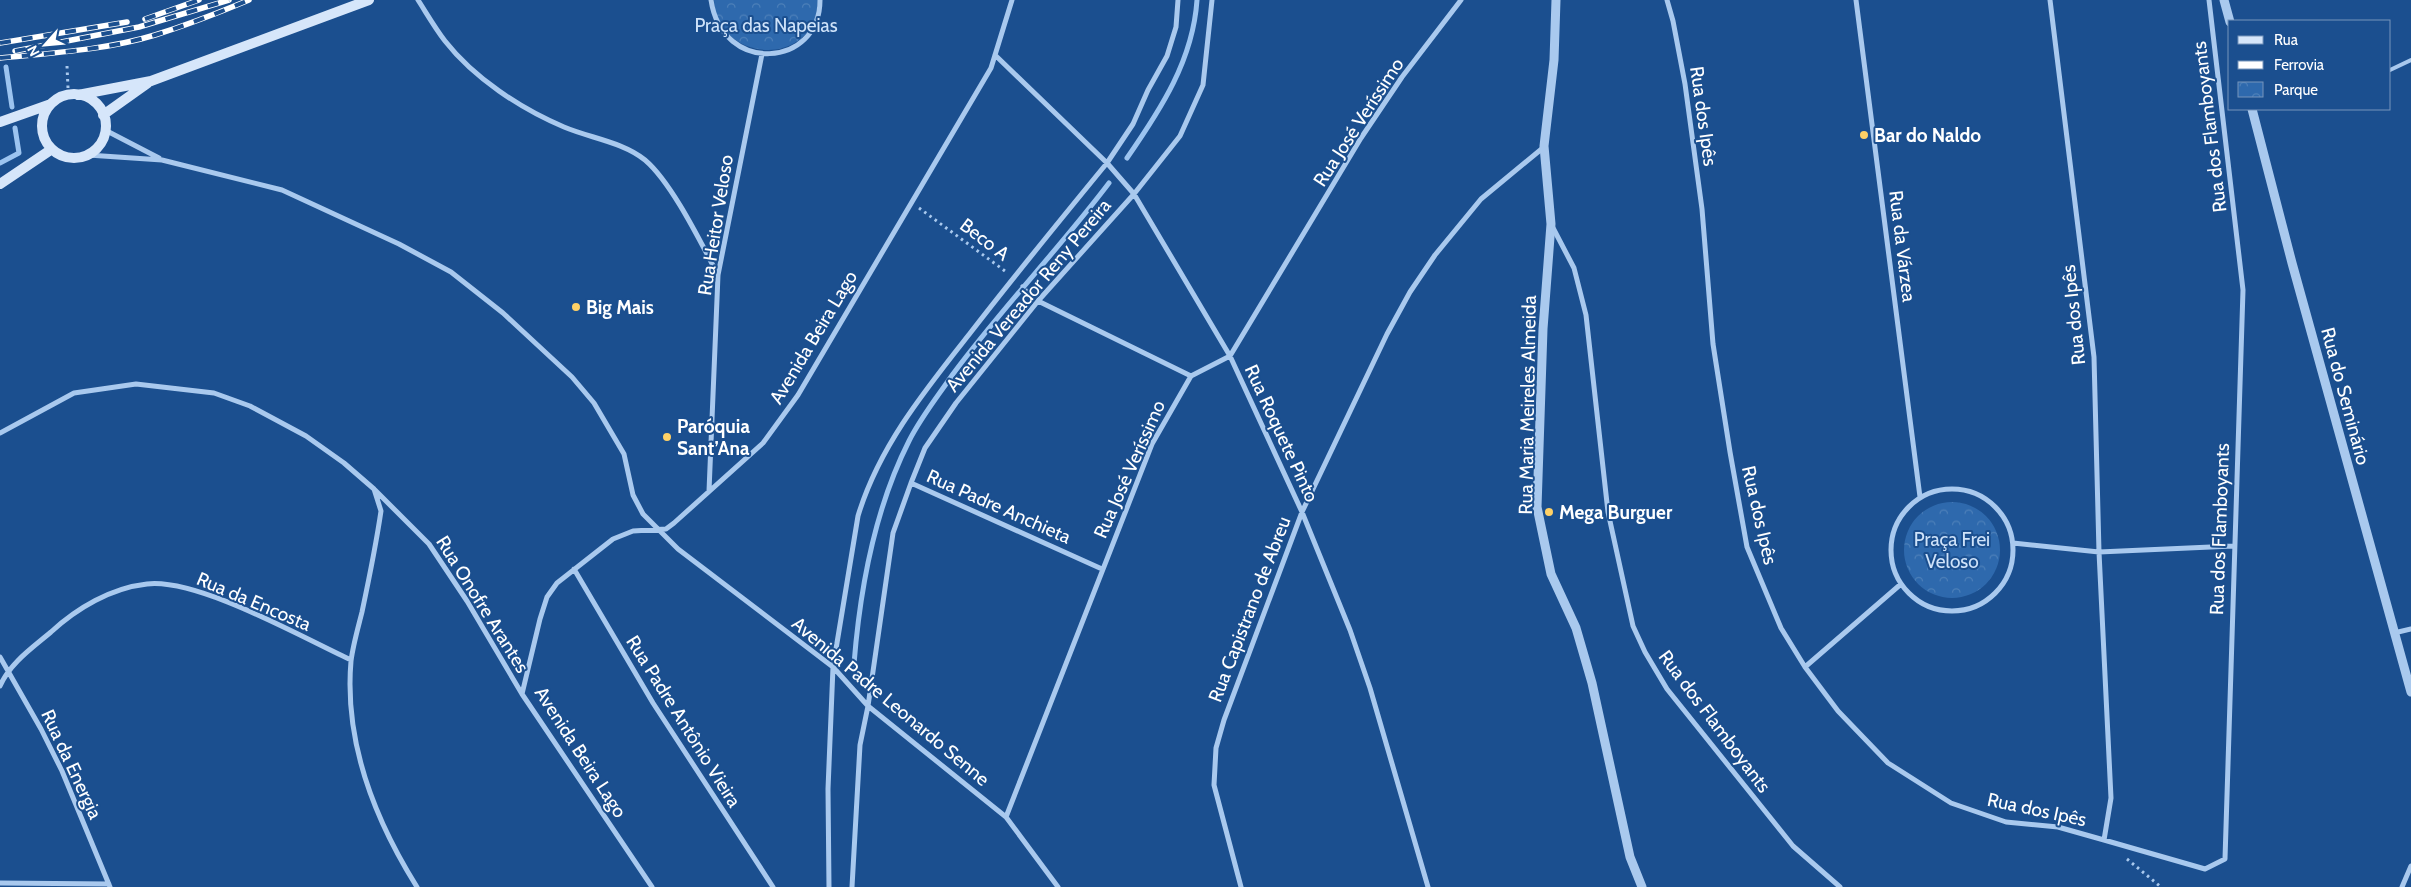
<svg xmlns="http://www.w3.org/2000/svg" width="2411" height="887" viewBox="0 0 2411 887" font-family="Cabin,sans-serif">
<defs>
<pattern id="park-crowns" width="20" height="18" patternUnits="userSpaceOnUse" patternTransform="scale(1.25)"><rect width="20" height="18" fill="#2e69ad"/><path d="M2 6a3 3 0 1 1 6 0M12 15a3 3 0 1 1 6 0" fill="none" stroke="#4d80b9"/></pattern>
</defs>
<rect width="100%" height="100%" fill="#1b4f8f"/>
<!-- park -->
<path fill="url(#park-crowns)" d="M714,0h104c-1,6 -1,13 -3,19 -21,51 -100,35 -101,-19z
M1904 550a48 48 0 1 1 96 0a48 48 0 1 1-96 0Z"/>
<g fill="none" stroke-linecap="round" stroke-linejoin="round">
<!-- stream -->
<path stroke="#9cc4f0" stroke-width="5" d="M6,67l6,40
M1127,158c34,-49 66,-98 70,-158
M0,163l19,-10 -4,-25
M854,664c6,-76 20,-154 55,-223 12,-24 29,-45 44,-67 49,-66 106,-125 156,-191"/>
<!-- path -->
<path stroke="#a9c9ee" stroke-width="3" stroke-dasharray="2.5 4" stroke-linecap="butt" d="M67,66l1,22
M919,208l86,63
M1021,285l10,9
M2127,859l34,28"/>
<!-- service -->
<path stroke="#a9c9ee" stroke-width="4" d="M2390,70l21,-10"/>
<!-- minor -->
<path stroke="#a9c9ee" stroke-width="5" d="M418,0c9,14 17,28 27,41 29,37 76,68 119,86 26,11 59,15 81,33 27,23 56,83 73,115
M711,0c11,75 109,68 109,0
M1667,0l6,21 12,63 17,125 11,135 17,108 17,95 34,81 24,39 33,44 50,52 63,40 55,19 52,5 46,13 7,-42 -12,-246 -5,-195 -44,-357
M1856,0l64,497
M995,55l112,108 27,31 96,162 72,156 48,118 20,58 58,199
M105,130l54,28
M88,155l74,5 120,30 117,54 52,28 52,41 69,64 22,26 30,51 9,41 10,19 35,35 155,118 35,39 138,111 52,70
M1551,224l23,44 12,47 22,197 25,114 12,26 22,37 126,157 47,41
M1038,301l153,75
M0,433l74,-40 62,-9 78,9 36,13 56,30 38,27 30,26 7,22c-5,34 -12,68 -19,101 -4,16 -9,33 -11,49 -7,81 24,159 66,226
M911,483l191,86
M1891 550a61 61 0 1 1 122 0a61 61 0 1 1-122 0Z
M374,489l55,55 38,57 55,93
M709,491l9,-216 44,-221
M2013,543l86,9 134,-6
M574,569l79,134 120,184
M2394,633l17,-4
M0,657l41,72 21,42 48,116
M1805,667l96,-83
M0,686c10,-23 32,-38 51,-54 26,-24 60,-44 96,-48 51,-6 156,54 204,76
M1006,817l146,-373 39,-68 39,-20 131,-218 41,-61 59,-77
M2104,840l101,29 20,-10 18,-569 -34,-290
M0,883l109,1
M652,887l-130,-193 18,-75 7,-22 10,-14 56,-44 20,-8 33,-2 8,-6 89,-80 35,-48 193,-327 21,-68
M829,887l-1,-98 5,-122 25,-151c21,-70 68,-127 113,-184 44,-57 90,-113 136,-169l26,-39 15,-34 19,-34 9,-29 2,-27
M852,887l8,-142 8,-39 25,-173 18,-50 14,-35 31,-45 82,-102 96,-107 46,-58 23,-51 9,-85
M1241,887l-27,-102 2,-37 8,-28 78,-208 85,-178 23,-42 25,-37 46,-56 63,-52
M2402,887l9,-21"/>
<!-- tertiary -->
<path stroke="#a9c9ee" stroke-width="9" d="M1556,0l-2,60 -10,86 7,78 -8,105 -6,178 14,67 25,54 16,55 38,174 12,30
M2224,0l6,22
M2252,109l40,154 119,429"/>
<!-- secondary -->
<path stroke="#d6e6fa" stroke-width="10" d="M42 126a32 32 0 1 1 64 0a32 32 0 1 1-64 0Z
M78,95l73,-14 218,-81
M103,115l45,-32
M0,122l51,-18
M0,184l52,-35"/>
<defs>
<path id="rail" d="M145,19l54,-19
M0,43l127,-21
M15,51l124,-24 90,-27
M0,58c51,-5 106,-8 155,-23 32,-10 63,-22 94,-35"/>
</defs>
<!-- rail casing -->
<use href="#rail" stroke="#fff" stroke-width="5.5"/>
<!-- rail -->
<use href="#rail" stroke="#1b4f8f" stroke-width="4" stroke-dasharray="11" stroke-linecap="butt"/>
</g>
<!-- markers -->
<g fill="#ffd166" stroke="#1b4f8f" stroke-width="2">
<circle cx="1864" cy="135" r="5"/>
<circle cx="576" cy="307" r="5"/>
<circle cx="667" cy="437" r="5"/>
<circle cx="1549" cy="512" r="5"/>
</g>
<g text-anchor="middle" stroke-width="4" stroke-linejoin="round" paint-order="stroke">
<!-- park labels -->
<g font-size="19" fill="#cfe3fa" stroke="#1b4f8f">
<text x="766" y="32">Praça das Napeias</text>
<text x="1952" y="546">Praça Frei<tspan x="1952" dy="22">Veloso</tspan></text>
</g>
<!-- street labels -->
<g font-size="19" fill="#fff" stroke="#1b4f8f">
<text transform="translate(1704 116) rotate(82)" y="7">Rua dos Ipês</text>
<text transform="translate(1358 122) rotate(-57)" y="7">Rua José Veríssimo</text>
<text transform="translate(2209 127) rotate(-97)" y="7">Rua dos Flamboyants</text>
<text transform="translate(715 225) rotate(-81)" y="7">Rua Heitor Veloso</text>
<text transform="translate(985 239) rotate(37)" y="7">Beco A</text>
<text transform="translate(1903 246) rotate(83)" y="7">Rua da Várzea</text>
<text transform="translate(1028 295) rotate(-50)" y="7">Avenida Vereador Reny Pereira</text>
<text transform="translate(2073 315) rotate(-96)" y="7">Rua dos Ipês</text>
<text transform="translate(813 337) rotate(-59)" y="7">Avenida Beira Lago</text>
<text transform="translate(2346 396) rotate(75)" y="7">Rua do Seminário</text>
<text transform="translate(1527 405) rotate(-89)" y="7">Rua Maria Meireles Almeida</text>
<text transform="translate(1282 433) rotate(65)" y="7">Rua Roquete Pinto</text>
<text transform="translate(1129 469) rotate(-66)" y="7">Rua José Veríssimo</text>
<text transform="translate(999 506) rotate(24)" y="7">Rua Padre Anchieta</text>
<text transform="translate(1760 515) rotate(77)" y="7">Rua dos Ipês</text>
<text transform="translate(2219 529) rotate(-88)" y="7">Rua dos Flamboyants</text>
<text transform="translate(254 601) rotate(23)" y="7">Rua da Encosta</text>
<text transform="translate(483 604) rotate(58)" y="7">Rua Onofre Arantes</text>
<text transform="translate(1249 609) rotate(-69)" y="7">Rua Capistrano de Abreu</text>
<text transform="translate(891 701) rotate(40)" y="7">Avenida Padre Leonardo Senne</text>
<text transform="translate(684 721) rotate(58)" y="7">Rua Padre Antônio Vieira</text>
<text transform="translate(1715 721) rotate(53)" y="7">Rua dos Flamboyants</text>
<text transform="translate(581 752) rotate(57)" y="7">Avenida Beira Lago</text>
<text transform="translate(72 764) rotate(65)" y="7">Rua da Energia</text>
<text transform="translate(2037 809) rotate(12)" y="7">Rua dos Ipês</text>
</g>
<!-- poi labels -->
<g font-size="19" font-weight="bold" fill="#fff" stroke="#1b4f8f" text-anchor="start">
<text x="1874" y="142">Bar do Naldo</text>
<text x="586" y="314">Big Mais</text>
<text x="677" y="433">Paróquia<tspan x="677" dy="22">Sant’Ana</tspan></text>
<text x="1559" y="519">Mega Burguer</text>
</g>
</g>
<!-- legend -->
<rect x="2228" y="20" width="162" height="90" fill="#1b4f8f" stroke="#7695bc"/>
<rect x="2238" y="36" width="25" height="8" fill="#d6e6fa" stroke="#7695bc"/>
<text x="2274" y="45" font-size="15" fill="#ffffff">Rua</text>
<rect x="2238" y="61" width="25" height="8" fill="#ffffff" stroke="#7695bc"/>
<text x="2274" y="70" font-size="15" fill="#ffffff">Ferrovia</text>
<rect x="2238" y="82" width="25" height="15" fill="url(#park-crowns)" stroke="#7695bc"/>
<text x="2274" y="95" font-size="15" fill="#ffffff">Parque</text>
<!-- north arrow -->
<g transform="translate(45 45) rotate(243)" stroke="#1b4f8f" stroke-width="4" paint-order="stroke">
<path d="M0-4L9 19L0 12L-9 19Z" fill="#ffffff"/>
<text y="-8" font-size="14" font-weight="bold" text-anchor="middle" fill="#ffffff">N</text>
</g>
</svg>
